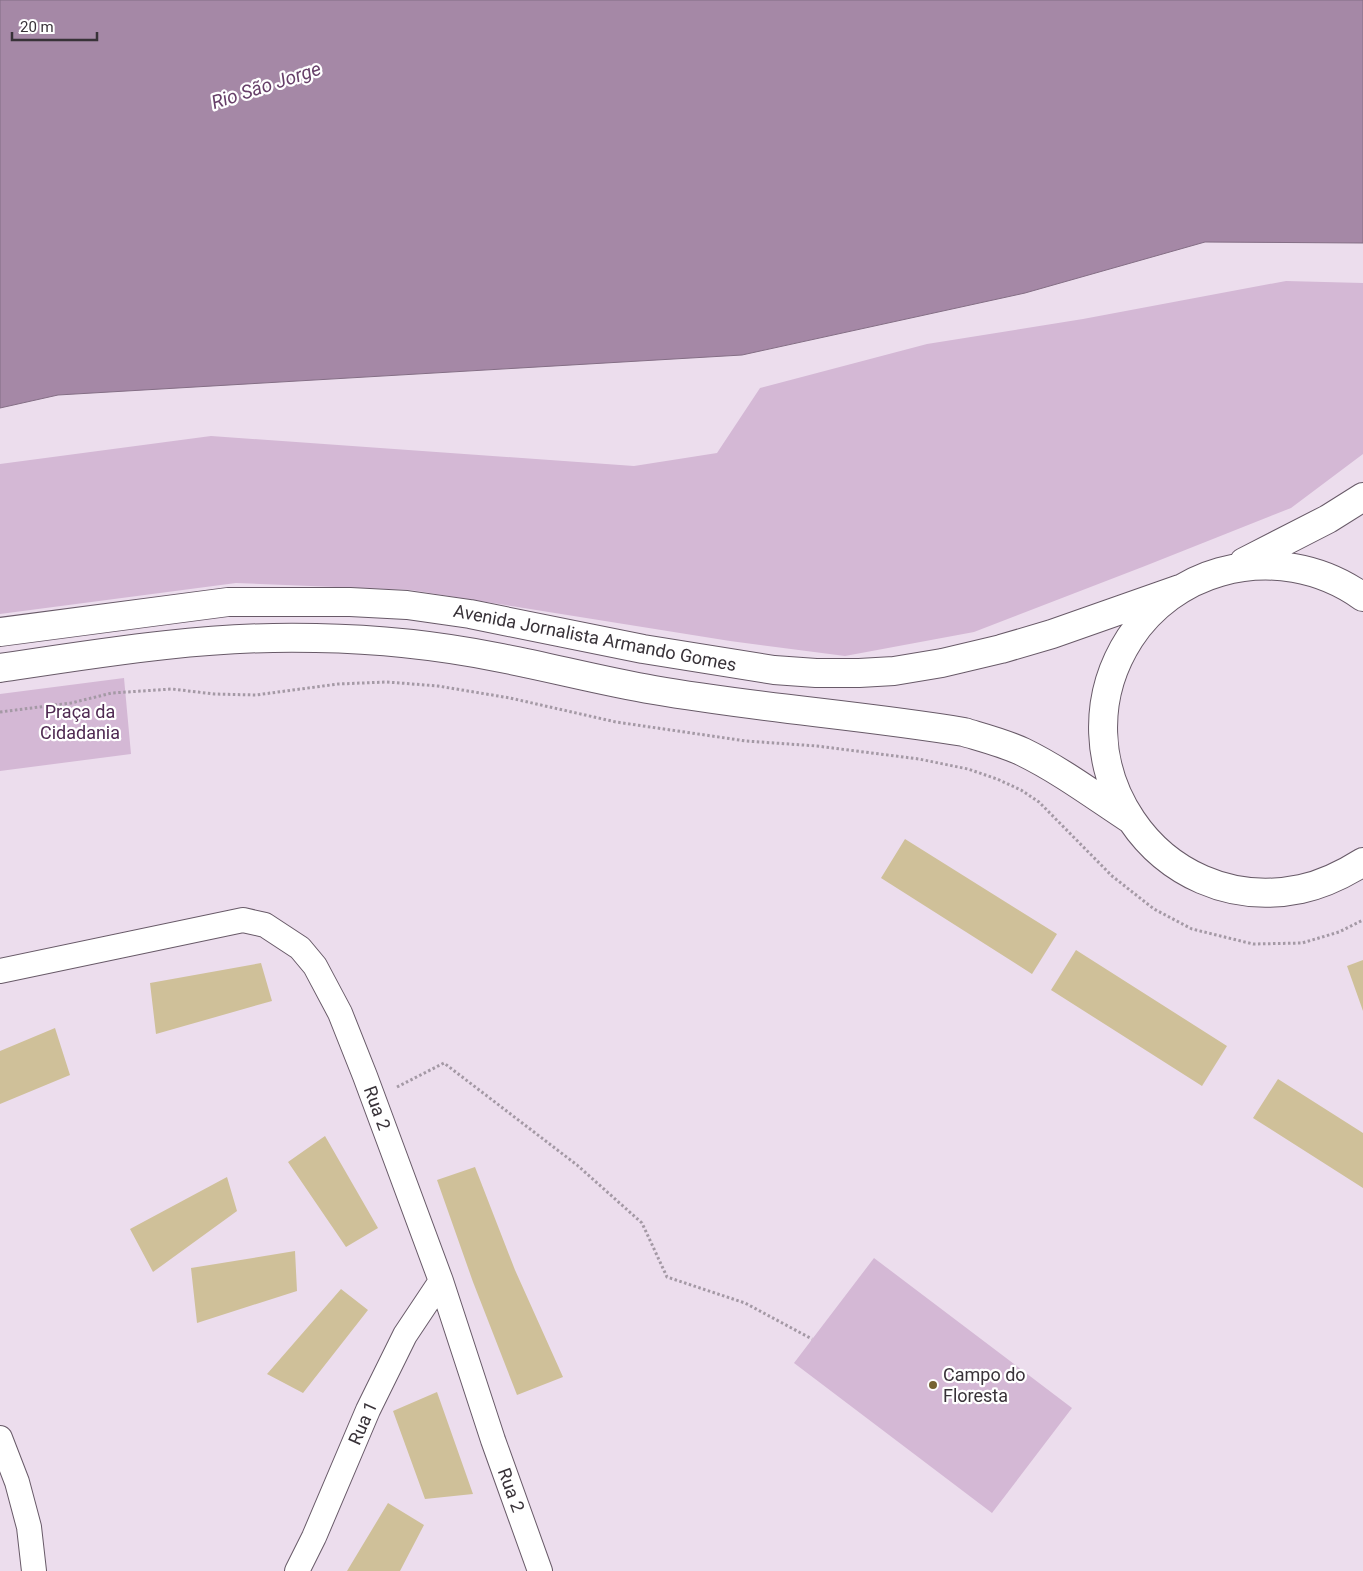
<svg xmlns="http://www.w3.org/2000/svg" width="1363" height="1571" viewBox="0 0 1363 1571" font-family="Roboto,sans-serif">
<rect width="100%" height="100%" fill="#ecdded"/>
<!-- green -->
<path fill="#d4b8d5" d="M1286,281l77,2v171l-72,54 -146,58 -171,66 -129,24 -115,-15 -319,-51 -175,-7 -236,31v-150l211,-28 423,30 83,-13 43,-65 167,-44 156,-25z
M124,678l7,76 -131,17v-77z
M874,1258l198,150 -80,105 -198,-150z"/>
<!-- water -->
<path fill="#a588a6" stroke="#846e85" d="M0,0h1363v243l-158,-1 -180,51 -283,62 -684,40 -58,13z"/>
<!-- building -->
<path fill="#cfc099" d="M905,839l152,95 -25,40 -151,-96z
M1076,950l151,96 -25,40 -151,-96z
M1363,960v51l-16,-45z
M261,963l11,38 -116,33 -6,-51z
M55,1028l15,47 -70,29v-53z
M1278,1079l85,54v55l-110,-70z
M325,1136l53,92 -32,19 -58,-85z
M475,1167l40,103 48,107 -46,18 -44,-113 -36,-102z
M227,1177l10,34 -84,61 -23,-43z
M295,1251l2,40 -100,32 -6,-55z
M341,1289l27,21 -65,83 -36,-19z
M437,1392l36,102 -48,5 -32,-88z
M388,1503l36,22 -24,46h-53z"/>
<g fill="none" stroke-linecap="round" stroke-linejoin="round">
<defs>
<path id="street" d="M0,971l243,-51 22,5 35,23 15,18 25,47 25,63 76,205 52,159 47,131
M0,1438l17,44 12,45 5,44
M297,1571l17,-34 54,-127 37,-75 36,-54"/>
<path id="secondary" d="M1244,562l84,-43 35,-22
M1363,597c-42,-30 -94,-39 -143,-25 -36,10 -69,34 -90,66 -79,122 27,281 171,251 23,-5 43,-15 62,-27
M0,632l228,-30h122l57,3 63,9 173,35 131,21 42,3h43l35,-2 48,-8 59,-14 51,-15 128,-45
M0,668c105,-16 210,-33 316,-30 61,1 120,7 180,19 53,10 105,24 158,33 103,18 207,25 310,42 20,6 40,11 59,20 37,18 72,44 107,67"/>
</defs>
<!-- street casing -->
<use href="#street" stroke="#685a68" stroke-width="26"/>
<!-- secondary casing -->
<use href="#secondary" stroke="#685a68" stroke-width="30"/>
<!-- path -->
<path stroke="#a499a5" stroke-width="3" stroke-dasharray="2.5 2.5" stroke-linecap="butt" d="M0,712l71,-9 41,-10 60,-4 42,5 42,1 82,-11 49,-2 51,4 72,12 106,24 130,19 71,5 102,13 49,10 29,10 24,11 18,12 73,74 42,33 38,20 61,15 49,-1 37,-11 24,-12
M397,1087l47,-24 133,102 65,58 25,54 78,26 67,36"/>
<!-- street -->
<use href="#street" stroke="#fff" stroke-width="24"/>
<!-- secondary -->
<use href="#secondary" stroke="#fff" stroke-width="28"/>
</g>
<!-- markers -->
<circle fill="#766332" stroke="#fff" stroke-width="2" cx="933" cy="1385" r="5"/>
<g text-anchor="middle" stroke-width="4.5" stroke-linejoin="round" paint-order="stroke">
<!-- street labels -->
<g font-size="18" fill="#383238" stroke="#fff">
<text transform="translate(595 638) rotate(11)" y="6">Avenida Jornalista Armando Gomes</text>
<text transform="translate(377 1108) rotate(70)" y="6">Rua 2</text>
<text transform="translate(363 1423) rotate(-66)" y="6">Rua 1</text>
<text transform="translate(511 1490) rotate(70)" y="6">Rua 2</text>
</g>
<!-- park labels -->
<g font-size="18" fill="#4f2952" stroke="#fff">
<text x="80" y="718">Praça da<tspan x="80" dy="21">Cidadania</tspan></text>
</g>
<!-- poi labels -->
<g font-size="18" fill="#383238" stroke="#fff" text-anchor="start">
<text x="943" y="1381">Campo do<tspan x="943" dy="21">Floresta</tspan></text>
</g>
<!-- water labels -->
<g font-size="19" font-style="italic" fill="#673f69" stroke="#fff">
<text transform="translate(266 85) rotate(-18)" y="7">Rio São Jorge</text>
</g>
</g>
<!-- scale -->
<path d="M12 32v8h85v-8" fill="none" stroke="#383238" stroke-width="2.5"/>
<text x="20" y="32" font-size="15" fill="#383238" stroke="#ffffff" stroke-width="4" paint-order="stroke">20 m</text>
</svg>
